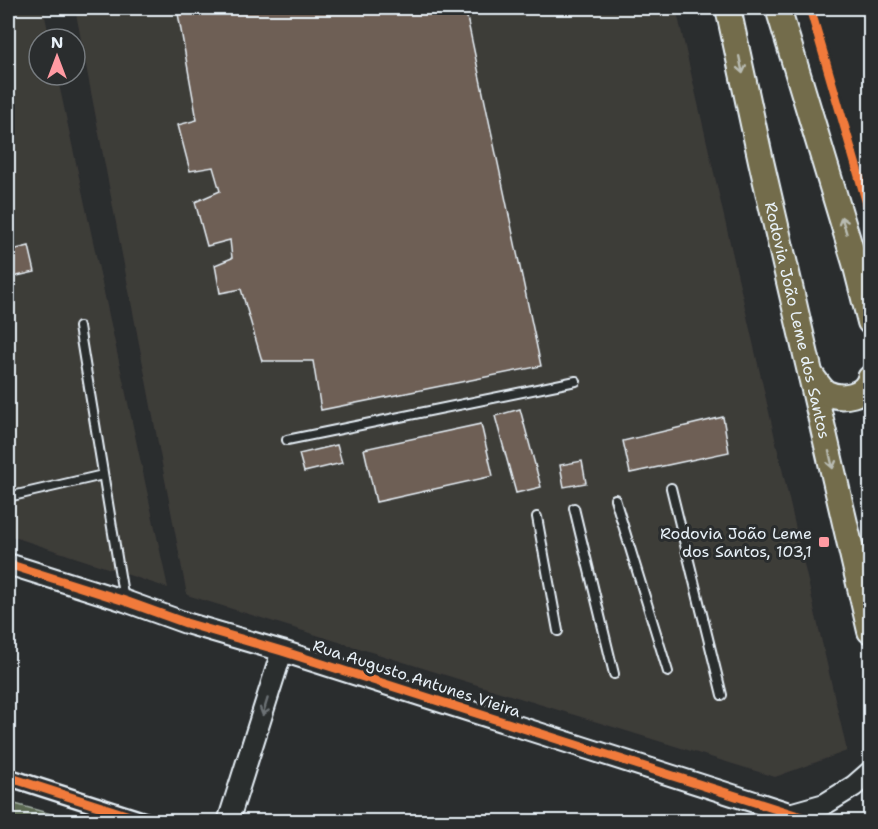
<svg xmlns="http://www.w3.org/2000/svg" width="878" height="829" viewBox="0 0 878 829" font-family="'Shantell Sans',sans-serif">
<rect width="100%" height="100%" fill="#2a2d2e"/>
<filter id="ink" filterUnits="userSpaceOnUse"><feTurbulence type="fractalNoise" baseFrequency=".0167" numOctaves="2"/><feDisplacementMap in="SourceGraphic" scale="12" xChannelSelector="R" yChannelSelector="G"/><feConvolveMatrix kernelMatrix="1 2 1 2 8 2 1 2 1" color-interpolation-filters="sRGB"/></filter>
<g filter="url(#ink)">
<!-- built -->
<path fill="#3e3c39" d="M8,8h35l7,31h-11v36h18l111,513 -160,-53z
M75,8h601l171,743 -72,26 -588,-182z"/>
<!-- green -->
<path fill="#5b6a52" stroke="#a2aea5" stroke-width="1.5" d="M8,802l68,19h-68z"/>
<!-- building -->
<path fill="#6e5f54" stroke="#e8f1f8" stroke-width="1.5" d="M177,8h288l76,358 -220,44 -8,-49h-51l-21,-72 -21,4 -5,-28 17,-7 -2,-18 -23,6 -12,-44 25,-11 -7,-24 -23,4 -12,-46 19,-5z
M29,246l6,26 -27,6v-27z
M520,409l21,78 -25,6 -21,-77z
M723,417l6,35 -99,21 -7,-32z
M481,424l12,52 -117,26 -12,-53z
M337,445l5,18 -38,9 -5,-18z
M582,461l4,22 -22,4 -4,-22z"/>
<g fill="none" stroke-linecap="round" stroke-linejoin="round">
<defs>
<path id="service" d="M79,327l45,273
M287,440l289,-59
M671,488l51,207
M8,497l95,-22
M615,499l53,173
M574,508l40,166
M537,517l21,114"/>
<path id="minor" d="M8,777l140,45"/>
<path id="tertiary" d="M8,564l117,37 61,22 96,28 535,171
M793,813l32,-9 29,-18 16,-14
M228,822l54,-171"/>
<g id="primary">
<path id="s1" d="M728,8l33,153 109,470"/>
<path d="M778,8l77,255 15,59"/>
<path d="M811,375c5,6 10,15 16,18 15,7 39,3 43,-15"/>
</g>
</defs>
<!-- service casing -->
<use href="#service" stroke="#e8f1f8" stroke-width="12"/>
<!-- minor casing -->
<use href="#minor" stroke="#e8f1f8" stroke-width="20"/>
<!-- tertiary casing -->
<use href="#tertiary" stroke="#e8f1f8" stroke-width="24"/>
<!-- primary casing -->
<use href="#primary" stroke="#e8f1f8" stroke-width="28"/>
<!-- service -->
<use href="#service" stroke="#2a2d2e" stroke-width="8"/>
<!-- minor -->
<use href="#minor" stroke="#2a2d2e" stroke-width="15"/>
<!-- tertiary -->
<use href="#tertiary" stroke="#2a2d2e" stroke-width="20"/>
<!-- primary -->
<use href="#primary" stroke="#736c4b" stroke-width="24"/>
<defs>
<path id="cycleway" d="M810,8l60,206
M8,564l117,37 61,22 96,28 535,171
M8,777l140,45"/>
</defs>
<!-- cycleway casing -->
<use href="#cycleway" stroke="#2a2d2e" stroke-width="13"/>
<!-- cycleway -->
<use href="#cycleway" stroke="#f17a3a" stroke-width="9"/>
</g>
<!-- one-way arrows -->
<defs><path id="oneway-shaft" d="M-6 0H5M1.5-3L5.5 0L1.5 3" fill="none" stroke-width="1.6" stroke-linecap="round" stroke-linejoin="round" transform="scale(1.5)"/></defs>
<g stroke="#b9bcb3">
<use href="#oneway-shaft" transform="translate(741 65) rotate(78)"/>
<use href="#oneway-shaft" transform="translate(844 225) rotate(-107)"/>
<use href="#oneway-shaft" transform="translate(831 460) rotate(77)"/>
</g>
<use stroke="#6c7275" href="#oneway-shaft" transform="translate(265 707) rotate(107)"/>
</g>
<!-- markers -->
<rect fill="#ff9aa2" stroke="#2a2d2e" stroke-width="2" x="818" y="536" width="12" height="12" rx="3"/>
<g text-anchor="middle" stroke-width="6" stroke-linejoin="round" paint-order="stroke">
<!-- street labels -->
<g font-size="16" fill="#e8f1f8" stroke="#2a2d2e">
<text dy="6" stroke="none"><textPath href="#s1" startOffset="320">Rodovia João Leme dos Santos</textPath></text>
<text transform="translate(417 678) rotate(18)" y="6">Rua Augusto Antunes Vieira</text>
</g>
<!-- poi labels -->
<g font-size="16" fill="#e8f1f8" stroke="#2a2d2e" text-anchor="end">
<text x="812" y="539">Rodovia João Leme<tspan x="812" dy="18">dos Santos, 103,1</tspan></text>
</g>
</g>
<!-- margin -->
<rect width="878" height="829" fill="none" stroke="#2a2d2e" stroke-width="30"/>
<rect x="15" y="15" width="848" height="799" fill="none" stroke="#e8f1f8" stroke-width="2" filter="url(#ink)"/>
<!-- north arrow -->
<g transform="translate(57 57)"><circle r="28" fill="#2a2d2e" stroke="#767b7f" stroke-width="1.5"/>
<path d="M0-4.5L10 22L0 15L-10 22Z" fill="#ff9aa2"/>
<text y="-9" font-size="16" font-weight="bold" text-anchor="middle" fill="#e8f1f8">N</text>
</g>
</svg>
